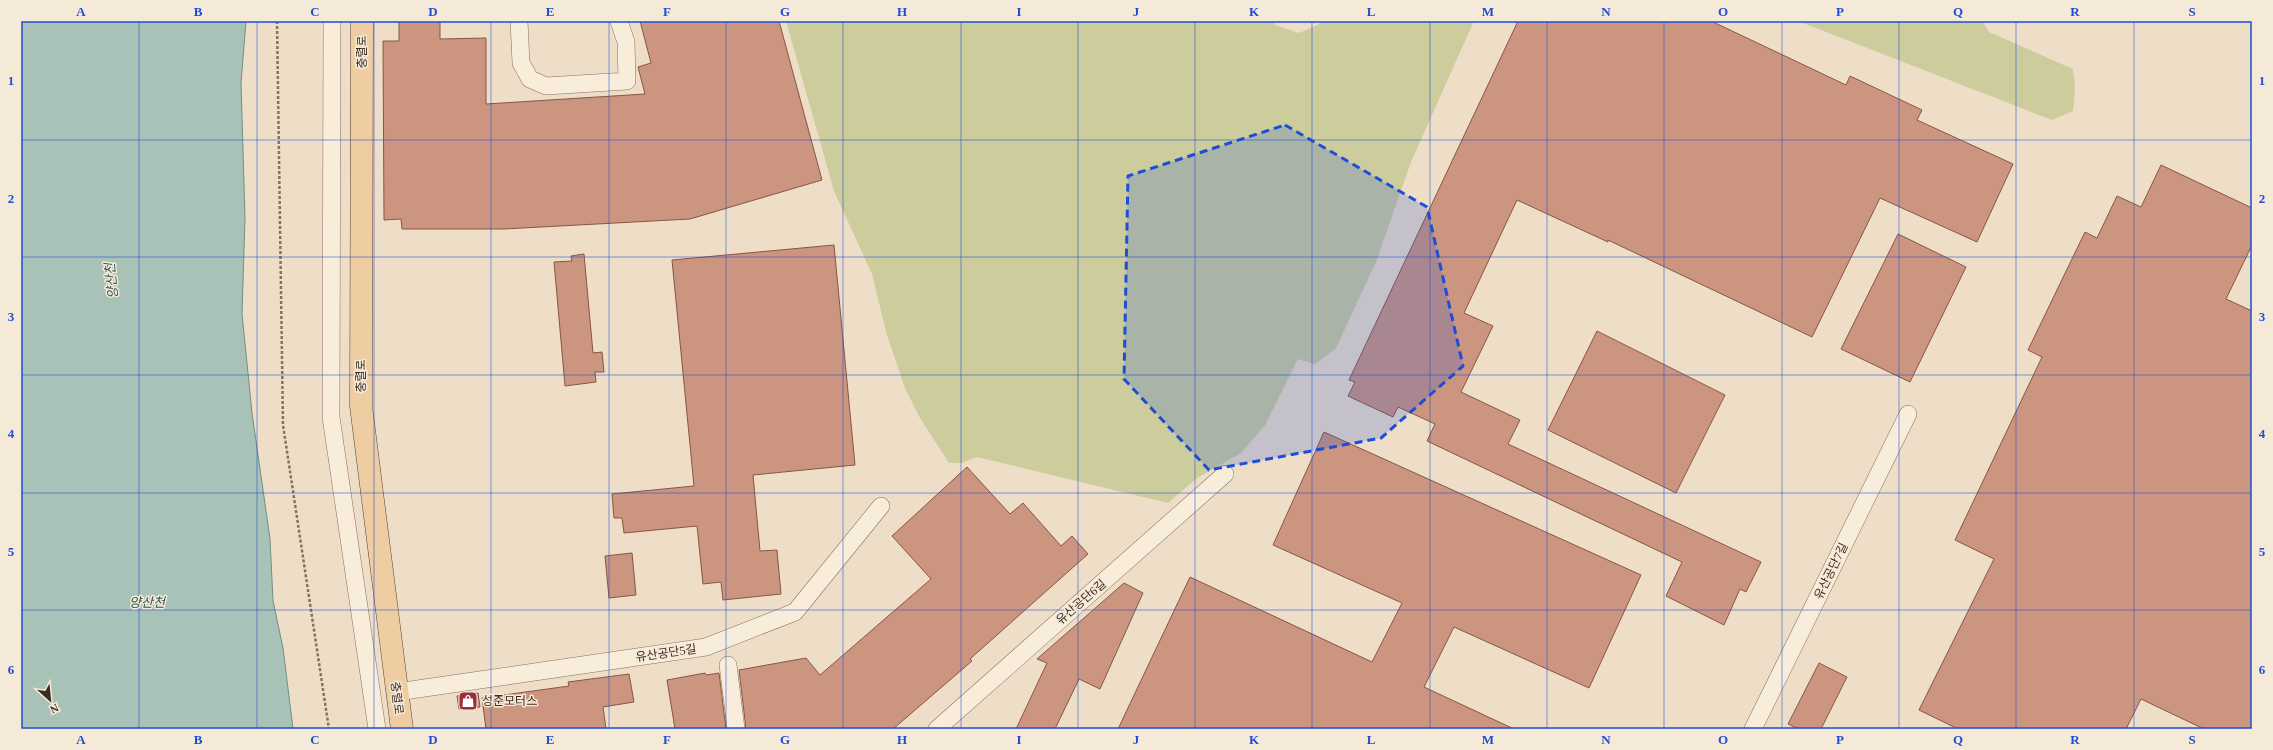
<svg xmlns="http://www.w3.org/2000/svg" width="2273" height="750" viewBox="0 0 2273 750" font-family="'Times New Roman','Noto Sans KR',serif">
<rect width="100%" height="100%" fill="#eedec8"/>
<!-- green -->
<path fill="#cccc9c" d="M786,21h488l1,4 24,8 27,-12h148l-63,141 -35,100 -40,86 -21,16 -17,-5 -33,66 -24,28 -44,25 -29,25 -191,-46 -15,6h-13l-29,-45 -15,-30 -18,-53 -15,-61 -38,-83z
M1798,21h184l7,11 84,37 2,18 -2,24 -21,9z"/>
<!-- water -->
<path fill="#a9c2b7" stroke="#6f9084" d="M21,21h225l-5,62 4,135 -3,96 10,99 18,126 3,62 10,47 10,81h-272z"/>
<!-- building -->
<path fill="#cb957f" stroke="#885644" d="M399,21h41v18l46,-1v66l159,-10 -7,-27 13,-4 -11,-42h139l43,159 -132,39 -186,10h-102l-1,-10 -17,1 -1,-179h16z
M1518,21h193l135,64 4,-9 72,34 -5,10 96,44 -36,78 -97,-44 -68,139 -204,-97v2l-91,-42 -53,113 29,13 -32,66 59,28 -12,24 253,118 -15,30 -6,-3 -16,36 -58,-29 16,-34 -255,-121 8,-17 -37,-17 -5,10 -45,-21 7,-14 -6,-2z
M2161,165l91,43v37l-26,54 26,12v418h-48l-63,-30 -15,30h-168l-39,-19 75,-151 -39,-19 87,-183 -14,-7 57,-118 12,6 20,-42 24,11z
M1898,234l68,33 -56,115 -69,-33z
M834,245l21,220 -102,10 7,76 17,-1 4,44 -58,6 -2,-18 -18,2 -6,-58 -73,7 -2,-15h-8l-2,-24 82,-8 -22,-226z
M584,254l9,99 9,-1 2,20h-9l1,10 -31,4 -11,-124 18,-1 -1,-5z
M1597,331l128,64 -49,98 -128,-63z
M1324,432l317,143 -52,113 -135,-61 -30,60 90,42h-396l72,-152 182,85 30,-59 -129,-58z
M967,467l43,47 13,-11 38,43 11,-10 16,18 -118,105 2,2 -79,68h-147l-7,-59 67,-12 14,17 111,-96 -39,-43z
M632,553l4,42 -27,3 -4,-42z
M1124,583l19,10 -43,96 -21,-10 -24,50h-39l31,-66 -10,-4z
M1819,663l28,14 -26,52h-22l-11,-5z
M705,673l1,2 13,-2 7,56h-51l-8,-49z
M629,674l5,28 -31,5 3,22h-120l-4,-31 87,-12 -1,-4z
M478,693l2,14 -21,2 -2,-13z"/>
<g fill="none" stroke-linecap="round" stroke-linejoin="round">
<defs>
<path id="minor" d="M332,21l-1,396 46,312
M519,21l2,42 9,16 16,7 81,-5 -1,-39 -7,-21
M728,665l8,64
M397,692l309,-45 89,-35 86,-106
M937,729l288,-255
M1753,729l155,-315"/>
<path id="major" d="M362,21l-1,385 41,323"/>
</defs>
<!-- minor casing -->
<use href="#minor" stroke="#896f5d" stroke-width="18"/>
<!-- major casing -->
<use href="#major" stroke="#573e31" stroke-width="23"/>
<!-- path -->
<path stroke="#896f5d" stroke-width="2.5" stroke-dasharray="3 2" stroke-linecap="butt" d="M277,21l6,404 46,304"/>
<!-- minor -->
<use href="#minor" stroke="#f8ecdb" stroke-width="17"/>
<!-- major -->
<use href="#major" stroke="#efcda2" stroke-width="22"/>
</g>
<!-- marked area -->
<path fill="#1d4ed8" fill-opacity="0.2" stroke="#1d4ed8" stroke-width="3" stroke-dasharray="8 5" stroke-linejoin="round" d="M1285,125l142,82 36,159 -82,72 -172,32 -85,-91 4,-203z"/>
<!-- grid -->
<path fill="none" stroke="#1d4ed8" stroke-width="1" stroke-opacity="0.55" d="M139,21v708M257,21v708M374,21v708M491,21v708M609,21v708M726,21v708M843,21v708M961,21v708M1078,21v708M1195,21v708M1312,21v708M1430,21v708M1547,21v708M1664,21v708M1782,21v708M1899,21v708M2016,21v708M2134,21v708M21,140h2231M21,257h2231M21,375h2231M21,493h2231M21,610h2231"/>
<!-- icons -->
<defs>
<symbol id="shop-square" viewBox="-11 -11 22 22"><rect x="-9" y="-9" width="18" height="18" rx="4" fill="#972f3c" stroke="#f5e9d7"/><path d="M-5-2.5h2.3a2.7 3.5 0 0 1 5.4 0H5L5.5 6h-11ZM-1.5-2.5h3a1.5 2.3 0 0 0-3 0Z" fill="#fff"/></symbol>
</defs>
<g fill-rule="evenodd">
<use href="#shop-square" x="457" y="690" width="22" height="22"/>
</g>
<g text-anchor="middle" stroke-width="3" stroke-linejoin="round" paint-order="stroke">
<!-- street labels -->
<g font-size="12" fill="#3a2a20" stroke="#f5e9d7">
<text transform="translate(362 52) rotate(-90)" y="4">충렬로</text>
<text transform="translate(361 376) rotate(-90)" y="4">충렬로</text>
<text transform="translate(1831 571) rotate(-64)" y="4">유산공단7길</text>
<text transform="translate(1081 602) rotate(-41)" y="4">유산공단6길</text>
<text transform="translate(666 653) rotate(-8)" y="4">유산공단5길</text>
<text transform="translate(397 698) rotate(83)" y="4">충렬로</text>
</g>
<!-- poi labels -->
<g font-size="12" fill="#3a2a20" stroke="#f5e9d7" text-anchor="start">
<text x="482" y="705">성준모터스</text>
</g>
<!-- water labels -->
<g font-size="13" font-style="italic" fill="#305952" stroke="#f5e9d7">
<text transform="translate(111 281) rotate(-96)" y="5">양산천</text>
<text x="147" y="607">양산천</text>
</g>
</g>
<!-- border -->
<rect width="2273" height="750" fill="none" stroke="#f5e9d7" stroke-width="44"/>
<!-- north arrow -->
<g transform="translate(50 700) rotate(153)" stroke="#f5e9d7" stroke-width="3" paint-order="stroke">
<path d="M0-3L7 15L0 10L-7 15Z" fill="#3a2a20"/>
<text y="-6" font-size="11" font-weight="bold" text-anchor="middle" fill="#3a2a20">N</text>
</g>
<rect x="22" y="22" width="2229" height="706" fill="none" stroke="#1d4ed8" stroke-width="1.5"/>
<g font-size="13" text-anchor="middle" font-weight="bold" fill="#1d4ed8">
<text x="81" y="16">A</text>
<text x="198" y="16">B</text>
<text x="315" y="16">C</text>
<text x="433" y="16">D</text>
<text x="550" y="16">E</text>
<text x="667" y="16">F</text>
<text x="785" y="16">G</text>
<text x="902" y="16">H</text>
<text x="1019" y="16">I</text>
<text x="1136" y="16">J</text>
<text x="1254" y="16">K</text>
<text x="1371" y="16">L</text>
<text x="1488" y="16">M</text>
<text x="1606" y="16">N</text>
<text x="1723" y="16">O</text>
<text x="1840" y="16">P</text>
<text x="1958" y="16">Q</text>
<text x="2075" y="16">R</text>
<text x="2192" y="16">S</text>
<text x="11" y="85">1</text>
<text x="2262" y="85">1</text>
<text x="11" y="203">2</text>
<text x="2262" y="203">2</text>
<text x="11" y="321">3</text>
<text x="2262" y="321">3</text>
<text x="11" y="438">4</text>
<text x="2262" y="438">4</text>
<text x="11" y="556">5</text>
<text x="2262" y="556">5</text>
<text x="11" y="674">6</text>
<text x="2262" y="674">6</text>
<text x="81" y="744">A</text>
<text x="198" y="744">B</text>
<text x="315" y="744">C</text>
<text x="433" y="744">D</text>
<text x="550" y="744">E</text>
<text x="667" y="744">F</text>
<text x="785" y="744">G</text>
<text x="902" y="744">H</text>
<text x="1019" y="744">I</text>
<text x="1136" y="744">J</text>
<text x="1254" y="744">K</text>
<text x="1371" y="744">L</text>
<text x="1488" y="744">M</text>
<text x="1606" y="744">N</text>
<text x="1723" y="744">O</text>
<text x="1840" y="744">P</text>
<text x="1958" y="744">Q</text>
<text x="2075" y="744">R</text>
<text x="2192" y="744">S</text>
</g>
</svg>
